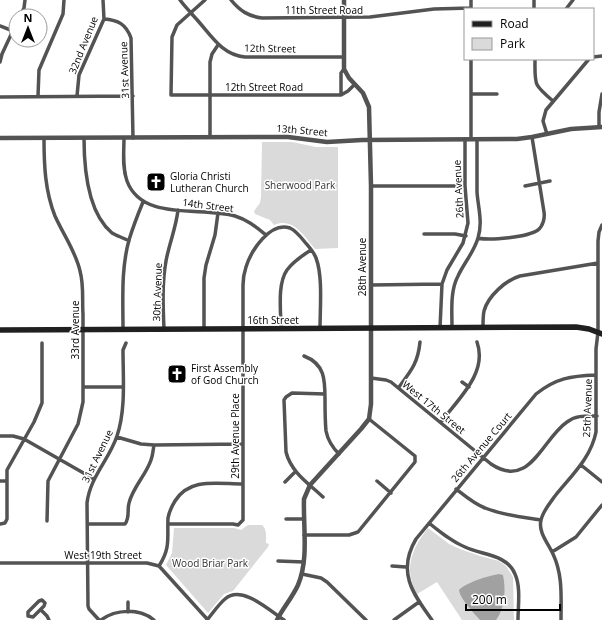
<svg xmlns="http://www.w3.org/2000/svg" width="602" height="620" viewBox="0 0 602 620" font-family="'Open Sans',sans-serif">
<rect width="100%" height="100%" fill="#fff"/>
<!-- green -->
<path fill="#dadada" d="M262,142h30l24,5h22v101l-23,1c-11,-13 -22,-32 -41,-24l-4,-5 -15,-6 -1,-3 6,-8 1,-6z
M248,525h14c5,4 4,11 4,18l3,1 -1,3 -35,44 -9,3 -16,19 -42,-48 6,-12 2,-25h60l7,2z
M428,528l21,16 11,5 20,7 19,5 7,5 7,11 1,43h-52l-25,-38 -20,12c-14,-25 -5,-46 11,-66z"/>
<!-- water -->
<path fill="#a1a1a1" d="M499,574l4,1c3,14 2,34 -7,45h-16c-6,-7 -20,-21 -21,-30 8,-8 29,-14 40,-16z"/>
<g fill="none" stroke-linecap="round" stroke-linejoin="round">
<!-- minor -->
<path stroke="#535353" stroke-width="3.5" d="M180,0c6,8 13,15 19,22 13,15 24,33 46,35h98
M205,0l-28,25 -5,12 -1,58h170l7,-4 6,-6
M231,0c9,11 17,16 31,18l108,-1 64,-8 37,-1
M471,0v9
M534,0v9
M566,9l7,-9
M20,16l4,-8 1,-8
M104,19c14,1 22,5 27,19l2,100
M0,26l13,5
M593,57l9,-1
M535,59c0,26 -2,25 18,42
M0,62l2,-8 14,-30
M471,94h26
M341,95v-22l3,-4
M38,96l1,-26 24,-56 1,-14
M77,96l2,-21 25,-56 -1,-19
M0,97l133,-1
M599,127v-15l3,-18
M547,134l-4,-13 3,-11 43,-51
M210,136v-74l2,-8 6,-9
M44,138c0,27 1,53 11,78 8,18 21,36 25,55 4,14 2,29 3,43 0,29 0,59 0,88l-5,22 -30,57 -1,40
M84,138c0,30 3,74 28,95 5,3 12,5 17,8
M124,138c0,14 -2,29 3,43 15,41 75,25 108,35 13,4 21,11 31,19
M471,139v-80
M371,186h94
M525,186l25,-5
M424,234h31l11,2
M478,238c12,3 50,-1 60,-8 5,-4 7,-12 6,-18l-12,-75
M371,285l71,-1
M452,327c0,-16 -2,-36 6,-51 6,-13 16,-24 20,-38 5,-16 0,-31 -1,-46 0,-18 0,-35 0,-53
M483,327c0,-5 0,-11 1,-16 4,-15 22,-31 36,-35l78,-13
M440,328l2,-44 5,-14 16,-27 5,-20 -3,-37v-47
M123,329c0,-30 -2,-60 6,-89 4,-13 9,-26 14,-38
M164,329c-1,-22 -2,-46 2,-68 3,-17 10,-33 12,-51
M204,329v-51l2,-13 9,-30 3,-22
M281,329c0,-17 -4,-45 6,-59 6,-8 16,-15 24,-20
M304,356c21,8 21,24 21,43 0,11 0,21 1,32 2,10 6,16 13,23
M371,378l15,2 5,2 100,82c39,26 51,-25 76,-42 9,-7 19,-6 30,-6
M462,382l7,5
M83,387h40
M399,387c12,-16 19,-24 21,-45
M441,422c17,-23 47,-49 36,-80
M0,436h13l11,3 70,40
M117,437l24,7 13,1 89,-1
M581,465l21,17
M0,481h7
M377,481l14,12
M285,482l10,-10
M456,489c9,7 18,15 29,19 17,7 37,9 55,12
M323,497c-15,-14 -32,-25 -37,-45l-2,-52 2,-3 6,-4 33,1
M286,519h18
M429,523c11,9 22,18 36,24 16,8 42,7 50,27 6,13 3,32 3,46
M0,524l5,-1 2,-4v-49l27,-48 8,-19v-60
M88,524h37c5,-6 2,-14 4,-21 4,-16 17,-28 22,-43 2,-5 2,-10 3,-15
M168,524h65l5,1 5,-5v-235c0,-6 1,-12 3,-18 5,-16 24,-46 44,-39 6,3 10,8 14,13 4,5 10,11 12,17 7,18 4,51 4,71
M304,535h45l9,-3 57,-70v-6l-46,-37
M552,552l24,-15 26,-32
M278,561l26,1
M0,563h147l12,3 48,53
M159,566c12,-19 8,-28 9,-48 1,-6 4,-12 7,-17 15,-24 43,-17 68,-17
M392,566l14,1
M302,574l19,4 6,4 39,38
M42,600l3,3 -1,3 -11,11 -5,-1v-4l11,-11z
M41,610l6,6 2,4
M128,612v-10
M99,620l-10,-11 -1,-3 -1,-103c3,-26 22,-43 30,-67 9,-27 6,-58 6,-86l3,-7
M101,620c15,-11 38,-12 53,0
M207,620c6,-7 11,-15 18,-21 17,-15 45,12 59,21
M394,620l25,-18
M432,620c-20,-27 -35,-49 -16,-81l120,-145c20,-16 35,-18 60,-19
M561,620c0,-23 2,-45 -8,-66 -5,-11 -15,-22 -12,-34 2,-9 9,-17 14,-24 16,-20 36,-38 41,-64v-83l2,-17v-91l1,-9 3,-7"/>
<!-- tertiary -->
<path stroke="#535353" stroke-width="4.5" d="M0,138l288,-1 39,5 35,-2 155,-1 15,-2 39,-8 31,-2
M277,620c6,-12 15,-22 21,-35 11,-26 5,-58 6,-86l6,-14 51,-56 8,-10 2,-15v-218l-2,-79 -6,-14 -14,-15 -5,-9v-69"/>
<!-- secondary -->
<path stroke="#202020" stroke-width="5.5" d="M0,330l576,-3 13,2 13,5"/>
</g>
<!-- icons -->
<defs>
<symbol id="church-square" viewBox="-11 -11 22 22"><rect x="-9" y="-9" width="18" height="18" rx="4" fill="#000" stroke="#fff"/><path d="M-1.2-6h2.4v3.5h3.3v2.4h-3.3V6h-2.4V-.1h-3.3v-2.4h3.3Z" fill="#fff"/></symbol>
</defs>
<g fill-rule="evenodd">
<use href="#church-square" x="145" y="171" width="22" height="22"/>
<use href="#church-square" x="166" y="363" width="22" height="22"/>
</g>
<g text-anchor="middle" stroke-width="3" stroke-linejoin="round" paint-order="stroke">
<!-- street labels -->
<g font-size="10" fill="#000" stroke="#fff">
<text x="324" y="14">11th Street Road</text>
<text transform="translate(83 45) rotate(-68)" y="4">32nd Avenue</text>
<text transform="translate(270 48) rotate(1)" y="4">12th Street</text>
<text transform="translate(124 70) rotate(-92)" y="4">31st Avenue</text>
<text x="264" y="91">12th Street Road</text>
<text transform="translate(302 130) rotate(5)" y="4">13th Street</text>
<text transform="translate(458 189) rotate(-93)" y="4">26th Avenue</text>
<text transform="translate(208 205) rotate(7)" y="4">14th Street</text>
<text transform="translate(362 267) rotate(-90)" y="4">28th Avenue</text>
<text transform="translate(157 292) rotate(-88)" y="4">30th Avenue</text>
<text x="273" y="324">16th Street</text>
<text transform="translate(75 330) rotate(-90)" y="4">33rd Avenue</text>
<text transform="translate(434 407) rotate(39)" y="4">West 17th Street</text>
<text transform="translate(587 408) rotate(-88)" y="4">25th Avenue</text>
<text transform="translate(235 436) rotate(-90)" y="4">29th Avenue Place</text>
<text transform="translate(481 447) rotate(-50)" y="4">26th Avenue Court</text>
<text transform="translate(97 456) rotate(-64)" y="4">31st Avenue</text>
<text x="103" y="559">West 19th Street</text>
</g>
<!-- poi labels -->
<g font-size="10" fill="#000" stroke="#fff" text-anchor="start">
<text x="170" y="180">Gloria Christi<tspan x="170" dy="12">Lutheran Church</tspan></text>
<text x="191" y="372">First Assembly<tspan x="191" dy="12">of God Church</tspan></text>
</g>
<!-- park labels -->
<g font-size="10" fill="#313131" stroke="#fff">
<text x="300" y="189">Sherwood Park</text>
<text x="210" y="567">Wood Briar Park</text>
</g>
</g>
<!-- legend -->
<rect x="464" y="8" width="130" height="52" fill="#ffffff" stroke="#999999"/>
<rect x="472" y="21" width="20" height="6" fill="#202020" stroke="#999999"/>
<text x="500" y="28" font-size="12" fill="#000000">Road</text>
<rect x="472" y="38" width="20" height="12" fill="#dadada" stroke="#999999"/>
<text x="500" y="48" font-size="12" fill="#000000">Park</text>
<!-- north arrow -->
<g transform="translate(28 28)"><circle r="19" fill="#ffffff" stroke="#999999"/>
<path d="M0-3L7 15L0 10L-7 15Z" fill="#000000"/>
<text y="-6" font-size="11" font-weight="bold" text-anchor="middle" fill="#000000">N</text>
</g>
<!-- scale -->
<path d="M466 604v6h94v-6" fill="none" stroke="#000000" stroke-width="2"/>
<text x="472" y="604" font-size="12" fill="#000000" stroke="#ffffff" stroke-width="3" paint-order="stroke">200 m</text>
</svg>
